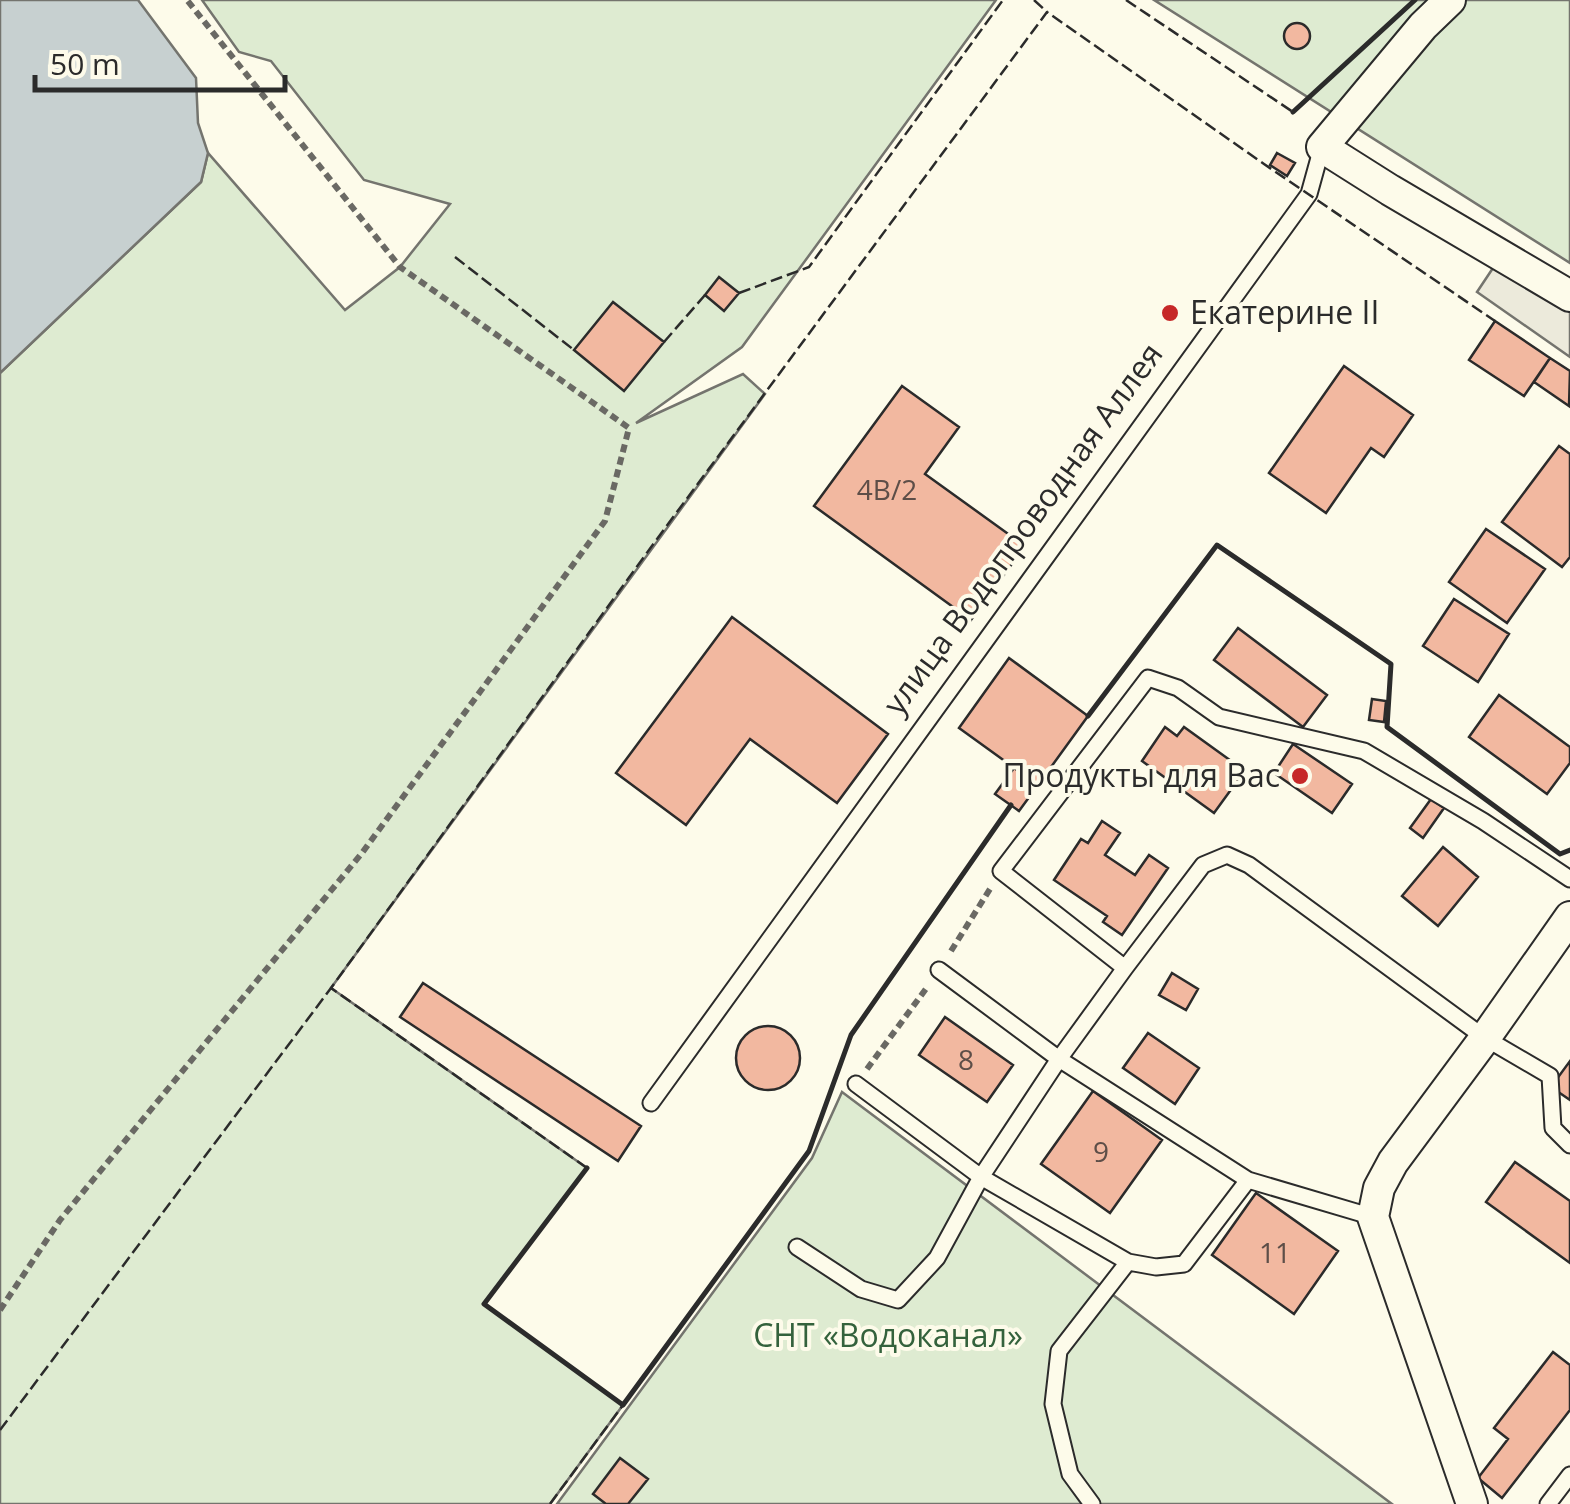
<svg xmlns="http://www.w3.org/2000/svg" width="1570" height="1504" viewBox="0 0 1570 1504" font-family="'Open Sans',sans-serif">
<rect width="100%" height="100%" fill="#fdfbea"/>
<!-- green -->
<path fill="#deebd1" stroke="#74746e" stroke-width="2.5" d="M202,0h794l-254,347 -106,76 107,-49 22,20 -434,594 256,180 -103,136 139,101 -73,99h-550v-1131l201,-191 7,-29 137,157 55,-43 50,-63 -86,-24 -93,-119 -32,-9z
M1154,0h416v263z
M842,1092l550,412h-835l255,-346z"/>
<!-- parking -->
<path fill="#eceadb" stroke="#74746e" stroke-width="2.5" d="M1501,256l69,39v62l-93,-65z"/>
<!-- water -->
<path fill="#c7d0d0" stroke="#74746e" stroke-width="2.5" d="M0,0h138l58,78 2,45 10,30 -7,29 -201,191z"/>
<!-- building -->
<path fill="#f2b8a0" stroke="#2b2b2b" stroke-width="2.5" d="M1284 36a13 13 0 1 1 26 0a13 13 0 1 1-26 0Z
M1277,153l18,10 -8,13 -17,-11z
M719,277l20,16 -15,18 -19,-16z
M613,302l51,40 -40,49 -50,-41z
M1495,321l55,37 -26,38 -55,-36z
M1550,358l20,13 -1,35 -35,-24z
M1344,366l69,49 -29,42 -13,-9 -45,65 -57,-40z
M902,386l57,41 -34,47 100,72 -54,74 -157,-114z
M1559,446l11,8v103l-8,10 -60,-45z
M1486,529l59,40 -38,54 -58,-41z
M1454,599l55,35 -31,48 -55,-36z
M732,617l156,117 -51,69 -87,-64 -64,86 -70,-52z
M1238,628l89,67 -24,32 -89,-67z
M1009,658l79,58 -50,69 -79,-57z
M1499,695l71,52v16l-23,31 -78,-57z
M1372,699l14,2 -2,21 -15,-2z
M1165,727l12,9 7,-9 50,36 -6,9 10,8 -24,33 -72,-52z
M1293,744l59,40 -20,29 -58,-40z
M1014,768l24,17 -19,26 -24,-17z
M1431,799l13,9 -21,30 -13,-10z
M1102,821l18,12 -15,22 30,20 14,-20 19,13 -46,67 -19,-13 4,-6 -53,-36 27,-41 7,4z
M1443,847l35,30 -40,49 -36,-30z
M1172,973l26,16 -12,21 -27,-15z
M423,983l218,143 -23,35 -218,-144z
M945,1017l68,48 -26,37 -68,-47z
M736 1058a32 32 0 1 1 64 0a32 32 0 1 1-64 0Z
M1148,1033l51,35 -24,36 -52,-36z
M1570,1061v39l-19,-13z
M1093,1091l69,49 -52,73 -69,-49z
M1515,1162l55,39v62l-84,-61z
M1256,1193l82,58 -44,63 -82,-59z
M1553,1352l17,13v45l-68,88 -24,-20 30,-39 -14,-11z
M620,1458l28,21 -20,25h-22l-13,-10z"/>
<g fill="none" stroke-linecap="round" stroke-linejoin="round">
<defs>
<path id="lane" d="M1125,968l-124,-97 147,-193 30,10 41,29 145,34 119,70 87,58
M939,970l120,89 189,121 125,37
M856,1084l125,93 147,85 28,5 28,-3 64,-84
M651,1103l658,-909 13,-47
M797,1247l64,42 37,11 39,-42 44,-81 78,-118 66,-91 78,-103 24,-10 22,10 236,173 65,38 3,52 17,17
M1092,1504l-22,-30 -17,-70 6,-53 69,-89
M1548,1504l22,-29"/>
<path id="street" d="M1450,0l-27,26 -101,121 68,43 180,106
M1472,1504l-99,-287 6,-29 14,-26 92,-124 85,-121"/>
</defs>
<!-- lane casing -->
<use href="#lane" stroke="#2b2b2b" stroke-width="19"/>
<!-- street casing -->
<use href="#street" stroke="#2b2b2b" stroke-width="34"/>
<!-- path -->
<path stroke="#6a6964" stroke-width="6" stroke-dasharray="8 5" stroke-linecap="butt" d="M951,951l39,-62
M867,1069l61,-83
M0,1310l60,-90 302,-367 243,-332 24,-93 -229,-161 -213,-267"/>
<!-- lane -->
<use href="#lane" stroke="#fdfbea" stroke-width="15"/>
<!-- street -->
<use href="#street" stroke="#fdfbea" stroke-width="30"/>
<!-- fence -->
<path stroke="#2b2b2b" stroke-width="2.5" stroke-dasharray="12 5" stroke-linecap="butt" d="M1034,0l13,12
M1126,0l167,112
M455,257l119,93
M739,293l70,-26 194,-267
M664,342l41,-47
M587,1168l-256,-180 323,-445 393,-531 217,152 231,157
M0,1430l331,-442
M550,1504l73,-99"/>
<!-- wall -->
<path stroke="#2b2b2b" stroke-width="5" d="M1293,112l122,-112
M1088,716l129,-171 174,119 -4,63 173,127 10,-4
M587,1168l-103,136 139,101 186,-254 42,-116 160,-230"/>
</g>
<!-- markers -->
<g fill="#c62828" stroke="#fdfbea" stroke-width="4">
<circle cx="1170" cy="313" r="10"/>
<circle cx="1300" cy="776" r="10"/>
</g>
<g text-anchor="middle" stroke-width="8" stroke-linejoin="round" paint-order="stroke">
<!-- number labels -->
<g font-size="28" fill="#5d4e48">
<text x="887" y="500">4В/2</text>
<text x="966" y="1070">8</text>
<text x="1101" y="1162">9</text>
<text x="1275" y="1263">11</text>
</g>
<!-- poi labels -->
<g font-size="32" fill="#2b2b2b" stroke="#fdfbea" text-anchor="start">
<text x="1190" y="324">Екатерине II</text>
<text x="1280" y="787" text-anchor="end">Продукты для Вас</text>
</g>
<!-- street labels -->
<g font-size="32" fill="#2b2b2b" stroke="#fdfbea">
<text transform="translate(1023 529) rotate(-54)" y="11">улица Водопроводная Аллея</text>
</g>
<!-- park labels -->
<g font-size="32" fill="#34623c" stroke="#fdfbea">
<text x="888" y="1347">СНТ «Водоканал»</text>
</g>
</g>
<!-- scale -->
<path d="M35 75v15h250v-15" fill="none" stroke="#2b2b2b" stroke-width="5"/>
<text x="50" y="75" font-size="30" fill="#2b2b2b" stroke="#fdfbea" stroke-width="8" paint-order="stroke">50 m</text>
</svg>
